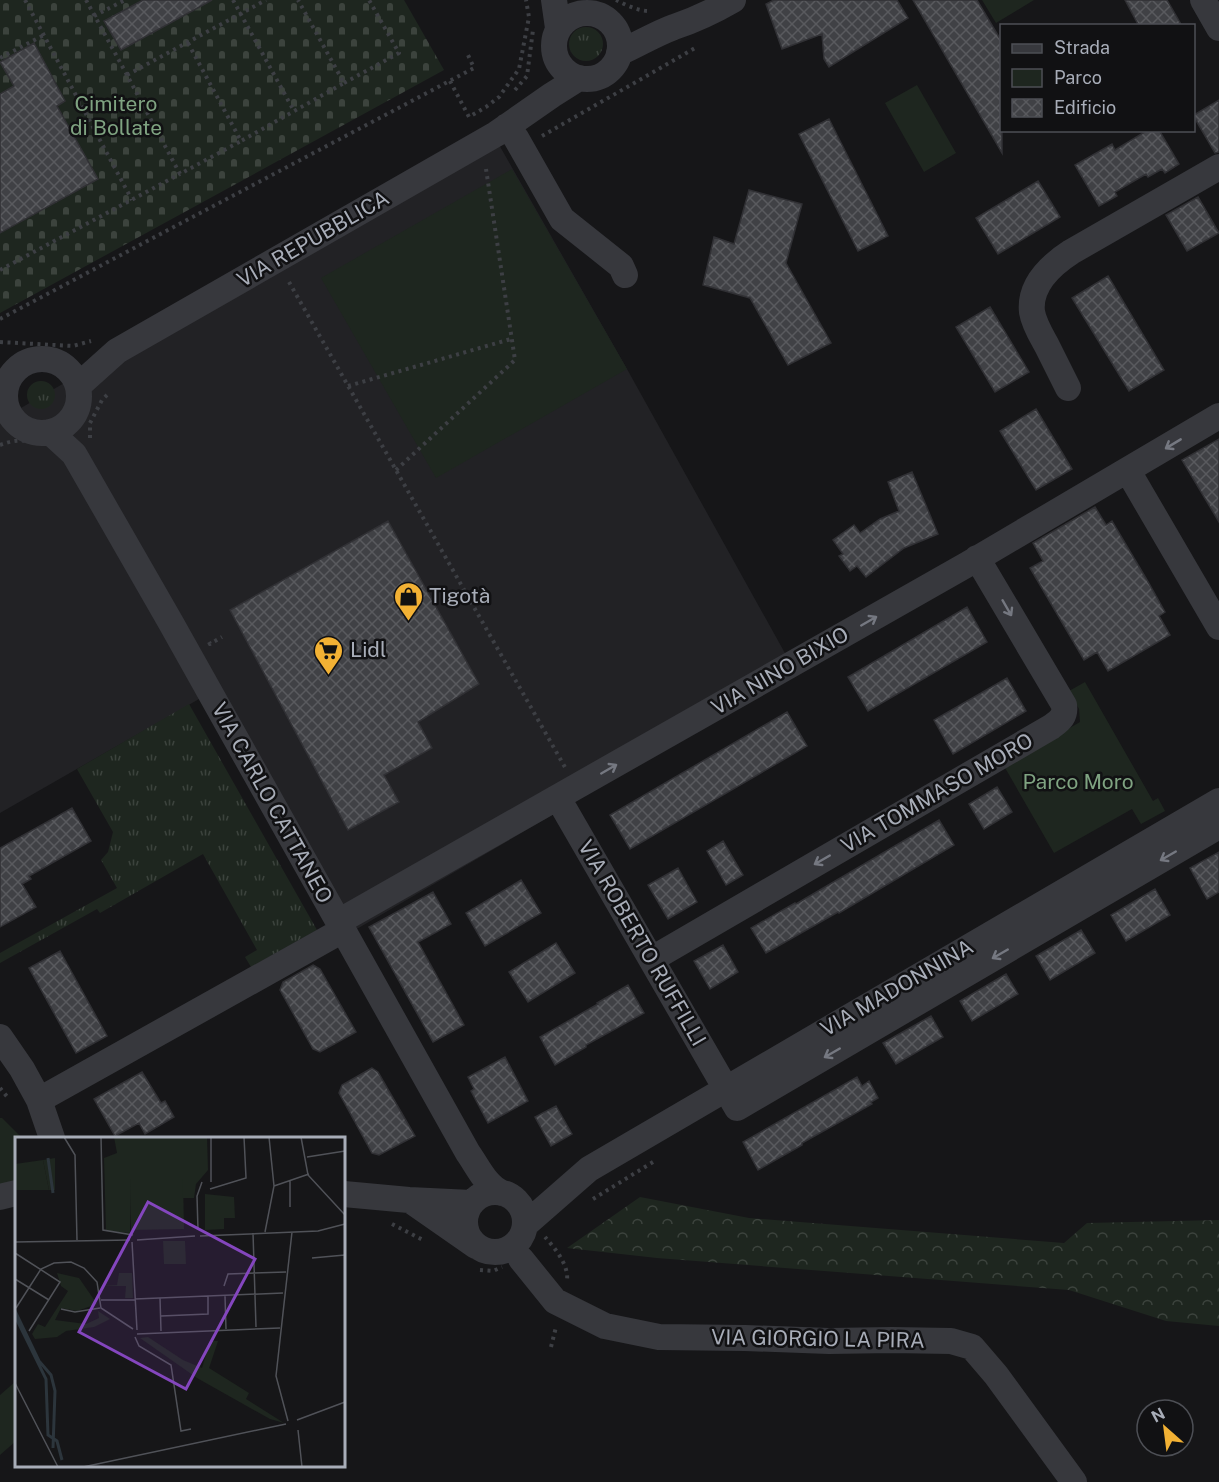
<svg xmlns="http://www.w3.org/2000/svg" width="1219" height="1482" viewBox="0 0 1219 1482" font-family="'Public Sans',sans-serif">
<defs>
<pattern id="grass-tufts" width="24" height="20" patternUnits="userSpaceOnUse" patternTransform="scale(1.5)"><rect width="24" height="20" fill="#1e261f"/><path d="M3 7l-1-3M5 7V3M7 7l1-3M15 17l-1-3M17 17v-4M19 17l1-3" fill="none" stroke="#3c433d"/></pattern>
<pattern id="forest-crowns" width="20" height="18" patternUnits="userSpaceOnUse" patternTransform="scale(1.5)"><rect width="20" height="18" fill="#1e261f"/><path d="M2 6a3 3 0 1 1 6 0M12 15a3 3 0 1 1 6 0" fill="none" stroke="#3c433d"/></pattern>
<pattern id="cemetery-stones" width="16" height="16" patternUnits="userSpaceOnUse" patternTransform="scale(1.5)"><rect width="16" height="16" fill="#1e261f"/><path d="M2 7V4a2 2 0 0 1 4 0v3zM10 15v-3a2 2 0 0 1 4 0v3z" fill="#3c433d"/></pattern>
<pattern id="building-cross-hatch" width="8" height="8" patternUnits="userSpaceOnUse" patternTransform="scale(1.5)"><rect width="8" height="8" fill="#404145"/><path d="M0 0l8 8M0 8l8-8" fill="none" stroke="#595a5e"/></pattern>
</defs>
<rect width="100%" height="100%" fill="#161618"/>
<!-- built -->
<path fill="#222225" d="M494,136l133,233 169,304 -453,264 -137,-242 -206,118v-393z"/>
<!-- grass -->
<path fill="url(#grass-tufts)" d="M569 44a17 17 0 1 1 34 0a17 17 0 1 1-34 0Z
M27 395a14 14 0 1 1 28 0a14 14 0 1 1-28 0Z
M189,704l128,226 -66,37 -6,-10 12,-7 -54,-96 -103,59 -3,-4 -97,54v-10l117,-65 -16,-28 7,-8 5,-20 -36,-63z"/>
<!-- forest -->
<path fill="url(#forest-crowns)" d="M640,1197l109,21 315,25 23,-20 132,-3v106l-53,-5 -97,-31 -412,-32 -90,-10z"/>
<!-- cemetery -->
<path fill="url(#cemetery-stones)" d="M0,0h404l40,70 -444,243z"/>
<!-- park -->
<path fill="#1e261f" d="M982,0h52l-38,23z
M917,85l39,68 -32,19 -39,-69z
M512,169l115,200 -191,109 -115,-200z
M1085,682l68,119 5,-3 7,13 -24,13 -9,-15 -78,44 -50,-87 76,-44 -1,-13 -10,-18z
M0,1118h2l20,20h-6v45l-16,3z
M16,1381v60l-16,14v-60z"/>
<!-- building -->
<path fill="url(#building-cross-hatch)" stroke="#303034" stroke-width="1.5" d="M143,0h69l-91,50 -17,-29z
M774,0h123l11,18 -79,49 -5,-8 -2,-25 -40,15 -16,-45z
M913,0h64l25,42v111z
M1125,0h42l15,26h-43z
M34,43l31,58 -8,5 41,73 -98,54v-139l14,-8 -14,-24z
M1219,100v52l-4,1 -21,-36v-2z
M829,119l59,117 -30,15 -59,-117z
M1148,130h11l20,34 -14,9 -3,-4 -14,8 -2,-3 -31,18 2,4 -18,10 -24,-41 37,-21 3,6z
M1038,181l22,36 -62,37 -22,-36z
M749,190l53,14 -16,59 45,80 -43,22 -38,-67 -47,-13 11,-48 20,7z
M1198,197l21,36 -32,18 -21,-36z
M1108,276l56,94 -35,21 -57,-93z
M990,307l39,65 -34,20 -39,-65z
M1036,409l36,60 -36,21 -36,-59z
M1219,439v83l-37,-62z
M912,472l26,62 -34,14 -38,29 -9,-11 -7,5 -11,-15 4,-2 -10,-14 21,-15 6,8 20,-14 19,-8 -11,-29z
M1095,507l11,18 6,-4 35,59 18,32 -6,4 11,19 -62,36 -11,-19 -13,8 -54,-92 13,-7 -10,-18z
M388,521l91,163 -61,38 14,26 -48,27 15,27 -51,28 -118,-220z
M967,607l20,35 -119,69 -20,-34z
M1007,678l19,33 -73,43 -19,-34z
M787,712l20,34 -177,103 -20,-34z
M997,787l15,25 -28,17 -15,-25z
M72,808l19,33 -62,35 2,3 -9,5 14,23 -36,20v-79z
M939,820l15,25 -115,68 -1,-1 -72,41 -15,-25 44,-25 1,1z
M723,841l20,34 -17,10 -19,-34z
M1219,852v40l-12,7 -17,-31z
M678,868l19,34 -29,17 -20,-34z
M521,880l20,33 -56,33 -19,-33z
M1155,889l15,26 -44,26 -15,-26z
M433,892l18,32 -33,18 46,83 -31,17 -64,-115z
M1081,930l14,23 -45,27 -14,-24z
M556,943l19,30 -47,29 -19,-30z
M723,945l15,27 -28,17 -16,-28z
M60,951l47,85 -31,17 -47,-85z
M313,965l7,4 36,63 -36,20 -7,-3 -33,-59 3,-8z
M1006,974l12,20 -46,27 -12,-20z
M628,985l16,28 -58,32v2l-31,18 -15,-28 58,-33 -1,-1z
M931,1016l12,21 -47,27 -13,-21z
M505,1057l23,44 -40,22 -17,-32 3,-2 -6,-12z
M372,1068l6,4 37,64 -36,19 -7,-2 -33,-60 3,-8z
M142,1072l19,31 4,-2 9,16 -29,17 -6,-11 -24,13 -21,-37z
M857,1077l5,9 7,-5 9,17 -7,4 1,2 -70,39v2l-44,25 -15,-28z
M556,1106l16,28 -21,12 -16,-29z"/>
<g fill="none" stroke-linecap="round" stroke-linejoin="round">
<!-- path -->
<path stroke="#3d3f44" stroke-width="4" stroke-dasharray="3 4.5" stroke-linecap="butt" d="M25,0l107,200
M86,0l41,75 53,99 61,-33
M233,0l61,111
M616,0c10,5 22,11 33,11
M94,16l31,-16
M188,43l53,98 103,-58 -46,-83
M0,58l44,-23
M127,75l139,-75
M450,81l19,36 17,-10 13,-10 20,-28 10,-52 -3,-17
M344,83l55,-30 -30,-53
M515,90l12,-14 6,-46
M542,136l153,-88
M0,270l180,-96
M289,282l277,487
M0,319l474,-251 -6,-13
M0,342l73,4 18,-5
M348,386l163,-47
M90,438v-15l12,-23 6,-6
M0,445c11,-4 19,-6 31,-3
M396,470l119,-110 -29,-191
M209,642l1,2 12,-7
M0,1088l9,11
M593,1199l60,-37
M392,1224l33,17
M545,1237c9,10 24,28 22,43
M480,1270l13,1 9,-4
M551,1347l5,-20"/>
<!-- minor -->
<path stroke="#37383d" stroke-width="26" d="M554,0l4,28
M1203,0l16,28
M554 46a33 33 0 1 1 66 0a33 33 0 1 1-66 0Z
M619,53c18,-8 36,-19 55,-26 21,-7 40,-16 59,-27
M507,126l9,12 46,81 59,47 4,9
M5 396a37 37 0 1 1 74 0a37 37 0 1 1-74 0Z
M78,386l39,-35 379,-217 56,-39 27,-17
M1068,388c-7,-14 -14,-28 -21,-42 -6,-11 -13,-22 -15,-34 -3,-27 19,-47 39,-60l148,-85
M50,432l24,22 97,169 297,530c10,14 18,33 34,40
M1128,471l91,156
M558,798l179,310 482,-282
M338,922l630,-358 251,-148
M652,959l399,-232c8,-6 15,-10 13,-22l-87,-147
M0,1037l22,32 17,31 13,38
M39,1100l304,-170
M465 1222a30 30 0 1 1 60 0a30 30 0 1 1-60 0Z
M344,1194l65,6 62,3
M0,1197l16,-4
M410,1200l66,46
M525,1225l64,-56 630,-368
M521,1259l34,42 50,25 54,11 86,1 84,3 63,-1 59,1 21,6 24,28 78,107"/>
</g>
<!-- one-way arrows -->
<defs><path id="oneway-shaft" d="M-6 0H5M1.5-3L5.5 0L1.5 3" fill="none" stroke-width="1.6" stroke-linecap="round" stroke-linejoin="round" transform="scale(1.5)"/></defs>
<g stroke="#757881">
<use href="#oneway-shaft" transform="translate(1173 444) rotate(149)"/>
<use href="#oneway-shaft" transform="translate(1007 608) rotate(60)"/>
<use href="#oneway-shaft" transform="translate(869 621) rotate(-30)"/>
<use href="#oneway-shaft" transform="translate(609 769) rotate(-30)"/>
<use href="#oneway-shaft" transform="translate(1168 856) rotate(150)"/>
<use href="#oneway-shaft" transform="translate(822 860) rotate(150)"/>
<use href="#oneway-shaft" transform="translate(1000 954) rotate(150)"/>
<use href="#oneway-shaft" transform="translate(832 1053) rotate(150)"/>
</g>
<!-- icons -->
<defs>
<symbol id="shop-pin" viewBox="-11 -11 22 30"><path d="M0 17L-7.5 6A9.5 9.5 0 1 1 7.5 6Z" fill="#f2b134" stroke="#111113"/><path d="M-5-2.5h2.3a2.7 3.5 0 0 1 5.4 0H5L5.5 6h-11ZM-1.5-2.5h3a1.5 2.3 0 0 0-3 0Z" fill="#111"/></symbol>
<symbol id="supermarket-pin" viewBox="-11 -11 22 30"><path d="M0 17L-7.5 6A9.5 9.5 0 1 1 7.5 6Z" fill="#f2b134" stroke="#111113"/><path d="M-6-5.5h2.5l.6 2H6L4.5 2H-2.5L-4.4-4H-6ZM-1.5 3.2a1.3 1.3 0 1 0 .1 0ZM3 3.2a1.3 1.3 0 1 0 .1 0Z" fill="#111"/></symbol>
</defs>
<g fill-rule="evenodd">
<use href="#shop-pin" x="392" y="580" width="33" height="45"/>
<use href="#supermarket-pin" x="312" y="634" width="33" height="45"/>
</g>
<g text-anchor="middle" stroke-width="5" stroke-linejoin="round" paint-order="stroke">
<!-- park labels -->
<g font-size="21" fill="#7fa381" stroke="#111113">
<text x="116" y="111">Cimitero<tspan x="116" dy="24">di Bollate</tspan></text>
<text x="1078" y="789">Parco Moro</text>
</g>
<!-- street labels -->
<g font-size="21" fill="#a8adb8" stroke="#111113">
<text transform="translate(313 239) rotate(-30)" y="7">VIA REPUBBLICA</text>
<text transform="translate(780 671) rotate(-30)" y="7">VIA NINO BIXIO</text>
<text transform="translate(937 793) rotate(-30)" y="7">VIA TOMMASO MORO</text>
<text transform="translate(272 803) rotate(61)" y="7">VIA CARLO CATTANEO</text>
<text transform="translate(642 943) rotate(60)" y="7">VIA ROBERTO RUFFILLI</text>
<text transform="translate(897 988) rotate(-30)" y="7">VIA MADONNINA</text>
<text transform="translate(818 1339) rotate(1)" y="7">VIA GIORGIO LA PIRA</text>
</g>
<!-- poi labels -->
<g font-size="21" fill="#a8adb8" stroke="#111113" text-anchor="start">
<text x="429" y="603">Tigotà</text>
<text x="350" y="657">Lidl</text>
</g>
</g>
<!-- overview -->
<g transform="translate(15 1137)">
<rect width="330" height="330" fill="#161618"/>
<path d="M28,23l6,30h-34v-26zM104,136h13l1,25h-8l1,-12h-23l14,-1z" fill="#1e261f"/>
<path d="M40,21v32h-6l-6,-30zM133,200l35,23 19,8 8,-27h8l-9,27 40,25 -3,6 38,24 -14,-4 -73,-41 -57,-40z" fill="#1e261f"/>
<path d="M115,42h53l1,50 -53,1z" fill="#1e261f"/>
<path d="M99,0h93l1,33 -12,14 -2,14h-11l-1,-19h-51l-1,54 -24,-2 -2,-73 13,-5zM190,57l29,3 1,21h-11v11l-19,1zM148,104h22l1,23h-22zM42,136l22,5 18,26 -20,7 -16,-3 -6,12 31,4 13,-6 -1,-7 12,8 -16,8 -28,4 -9,6 -22,2 -3,-5 6,-10 7,3 23,-36 -7,-5z" fill="#1e261f"/>
<path fill="none" stroke="#2c353c" stroke-width="3" d="M33,21l5,35M0,174l24,50 12,14 4,16 -2,57M0,179l31,63 2,56 9,6 5,19"/>
<path fill="none" stroke="#505258" stroke-width="1.5" d="M49,0l11,18 2,85M86,0l2,93 30,5M196,0v45M286,0l7,38 37,40M292,20l38,-6M275,44v26M259,49l35,-12M195,52l36,-11 -2,-41M183,93l-1,-34 5,-14M250,95l9,-46 -5,-49M238,96l3,94M185,99l118,-5 27,-7M122,103l58,-4M0,105l115,-2M117,105l5,88M0,116l45,29 -31,49M297,121l33,-3M0,142l34,21M209,149l4,-12 58,-2M210,159l1,33M145,161l1,33M120,162l148,-6M86,163h34M1,171l25,-39 13,-6 17,-1 13,6 13,14 4,26 32,21M46,172l14,3 25,-4M146,179l47,-2v-18M122,197l143,-6M120,200l4,9 32,19 10,66 10,-2M0,246l43,84M282,283l48,-18M273,284l-12,-45 16,-144M283,293l4,37M68,330l203,-43"/>
<path fill="#8446be" fill-opacity="0.15" stroke="#8446be" stroke-width="3" d="M133,65l107,57 -69,130 -107,-57z"/>
<rect width="330" height="330" fill="none" stroke="#a8adb8" stroke-width="3"/>
</g>
<!-- legend -->
<rect x="1000" y="24" width="195" height="108" fill="#111113" stroke="#4d4f55" stroke-width="1.5"/>
<rect x="1012" y="44" width="30" height="9" fill="#37383d" stroke="#4d4f55" stroke-width="1.5"/>
<text x="1054" y="54" font-size="18" fill="#a8adb8">Strada</text>
<rect x="1012" y="69" width="30" height="18" fill="#1e261f" stroke="#4d4f55" stroke-width="1.5"/>
<text x="1054" y="84" font-size="18" fill="#a8adb8">Parco</text>
<rect x="1012" y="99" width="30" height="18" fill="url(#building-cross-hatch)" stroke="#4d4f55" stroke-width="1.5"/>
<text x="1054" y="114" font-size="18" fill="#a8adb8">Edificio</text>
<!-- north arrow -->
<g transform="translate(1165 1428) rotate(332)"><circle r="28" fill="#111113" stroke="#4d4f55" stroke-width="1.5"/>
<path d="M0-4.5L10 22L0 15L-10 22Z" fill="#f2b134"/>
<text y="-9" font-size="16" font-weight="bold" text-anchor="middle" fill="#a8adb8">N</text>
</g>
</svg>
